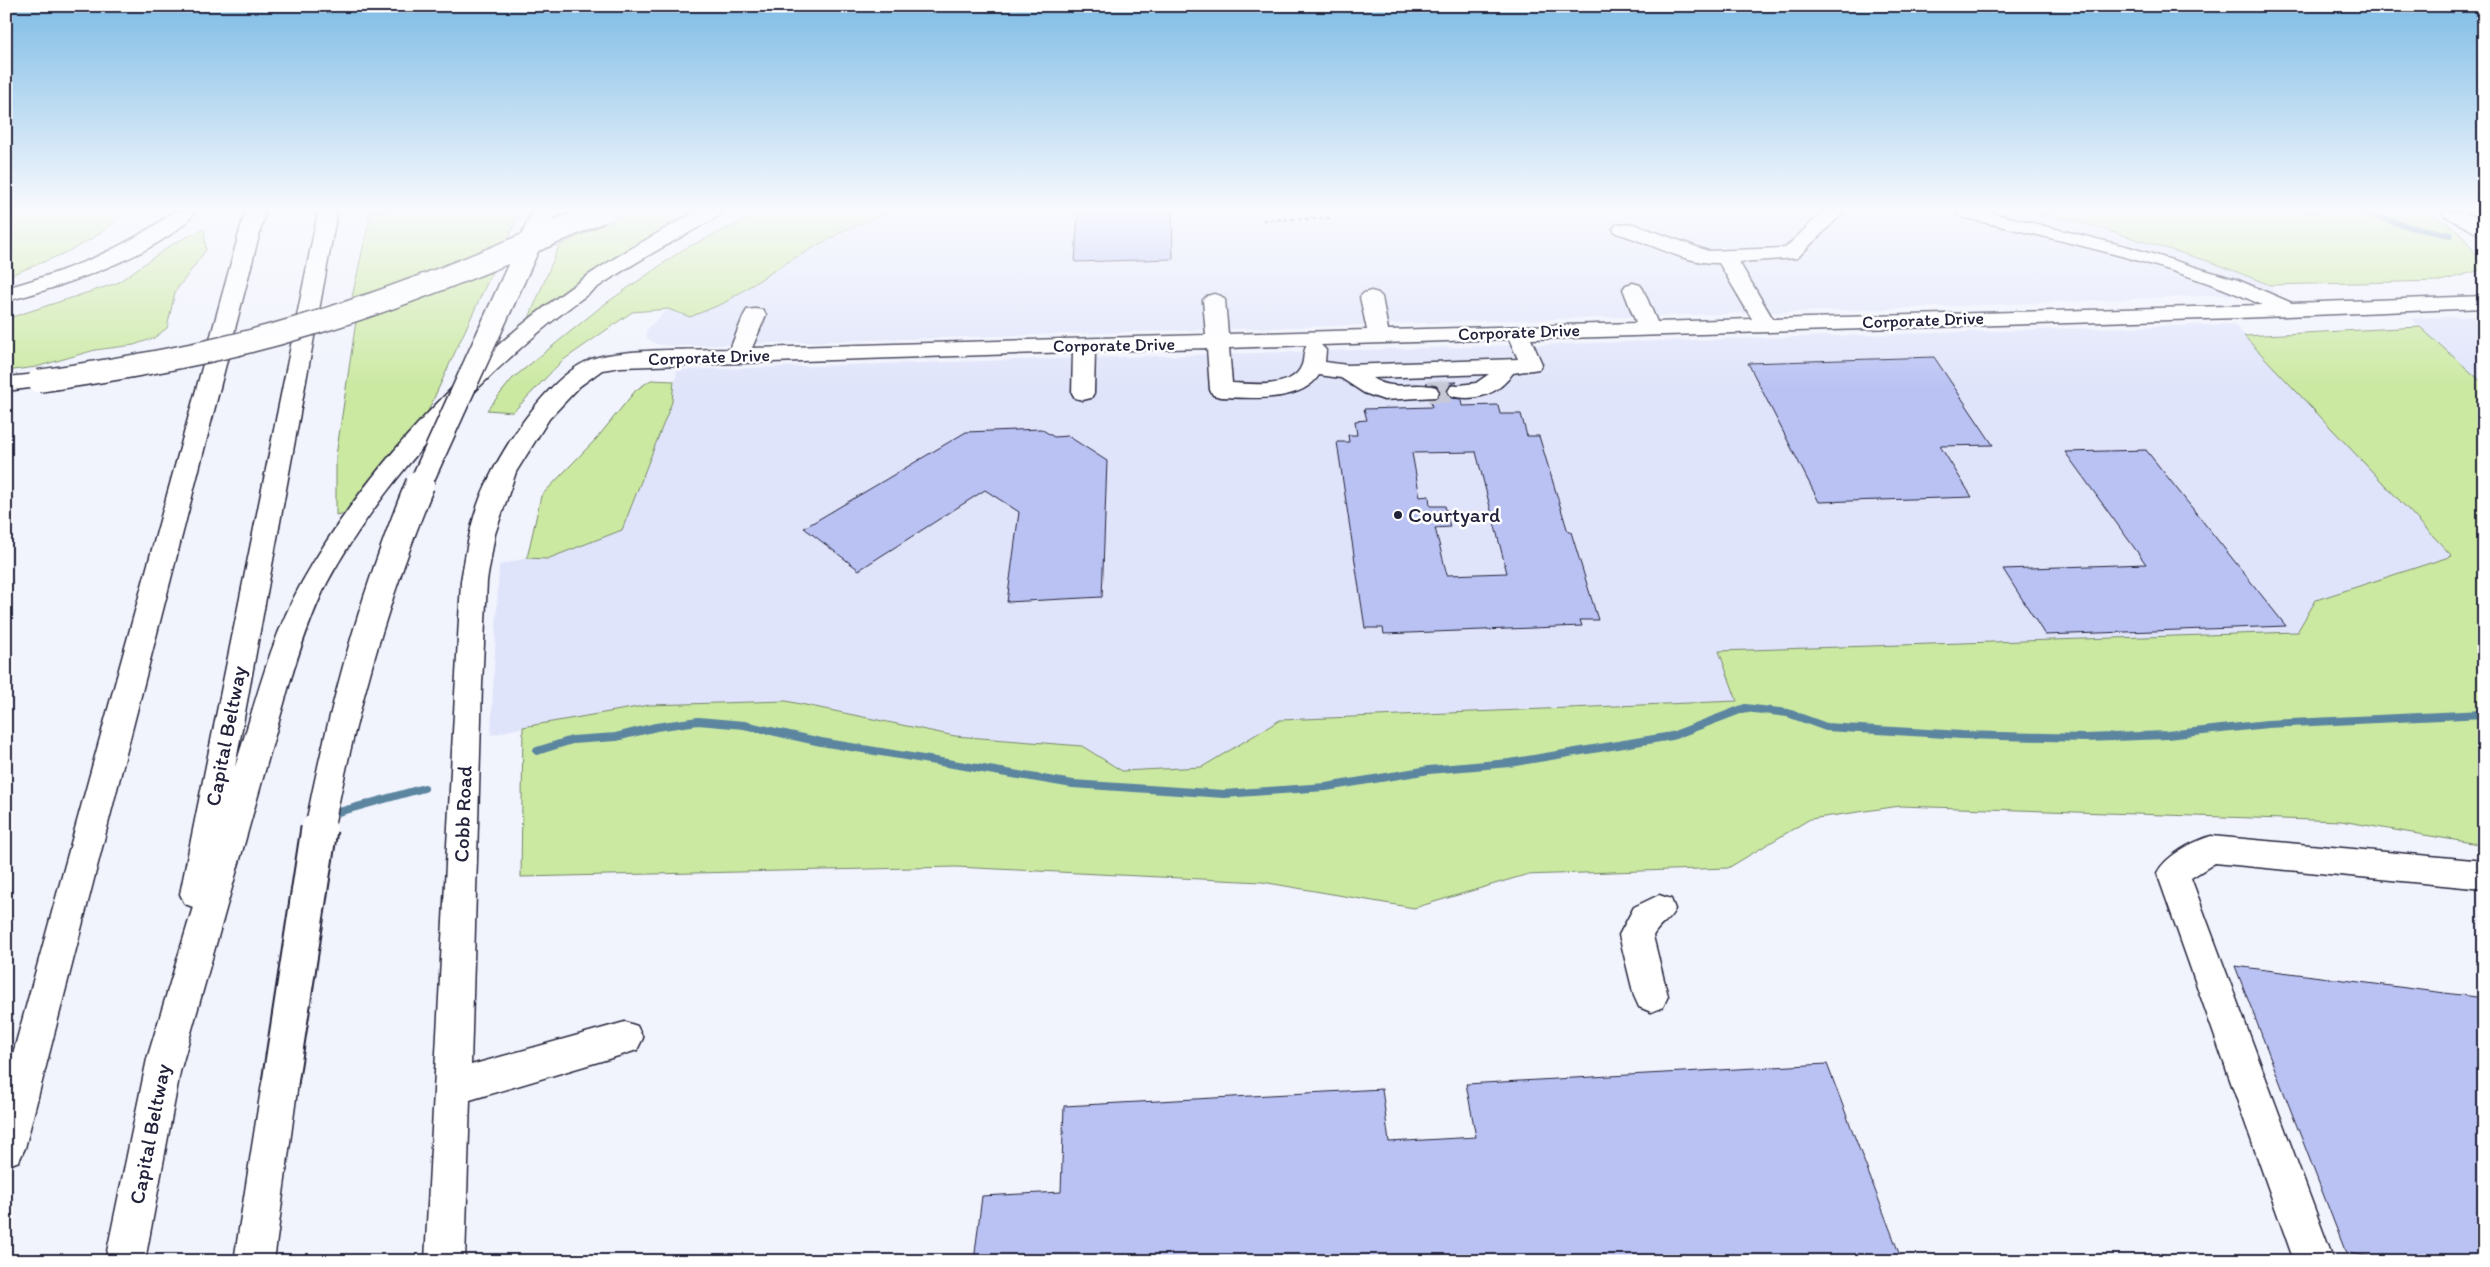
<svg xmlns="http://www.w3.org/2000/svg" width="2490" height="1267" viewBox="0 0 2490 1267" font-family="Itim,sans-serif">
<rect width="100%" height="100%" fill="#f1f3fd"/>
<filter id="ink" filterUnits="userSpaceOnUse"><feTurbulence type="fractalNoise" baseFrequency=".02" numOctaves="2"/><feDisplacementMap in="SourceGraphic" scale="10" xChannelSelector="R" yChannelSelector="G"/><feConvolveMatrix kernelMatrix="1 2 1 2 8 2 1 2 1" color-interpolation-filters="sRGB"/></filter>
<g filter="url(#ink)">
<!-- built -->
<path fill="#e0e4fa" d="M889,212h1146l55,13 124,38 56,22 5,8 -389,16 -1212,37 -18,-2 -9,-6 -1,-7 4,-5 18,-17 22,8 34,-14 62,-40 59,-33z
M2484,316v68l-74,-66z
M2234,324l218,232 -136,44 -19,32 -578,20 19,49 -458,19 -78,47 -80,4 -40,-25 -127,-10 -169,-35 -263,26 -32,8 8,-170 28,-7 20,1 75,-29 50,-127 5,-33z"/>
<!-- green -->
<path fill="#cbe9a1" stroke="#76866e" d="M6,212h119c-30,33 -78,48 -119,65z
M371,212h148l-12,31 -118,44 -37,10z
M628,212h70l-109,61 -60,45 30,-72z
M761,212h128l-44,18 -59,33 -62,40 -34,14 -22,-8 -36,3 -70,49 -49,51 -26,-2 26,-32 89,-72 82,-57z
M2035,212h391c31,14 42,27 58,57l-43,12 -171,4 -56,-22 -124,-38z
M204,229l2,21 -31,42 -8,36 -13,10 -20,7 -39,5 -59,17 -30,4v-52l111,-36 57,-40z
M492,272l-70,152 -27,25 -45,63 -14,3v-59l20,-135z
M2420,327l64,57v461l-143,-24 -441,-15 -90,13 -82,49 -203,7 -111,33 -152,-26 -306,-15 -435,10 2,-150 126,-22 137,-4 169,35 127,10 40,25 80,-4 78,-47 457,-19 -18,-50 578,-19 19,-32 136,-44 -208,-220z
M651,380l23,1 -2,21 -50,128 -75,29 -20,-1 14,-62 56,-58 39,-48z"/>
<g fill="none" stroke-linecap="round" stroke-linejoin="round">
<!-- stream-far1 -->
<path stroke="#5c86a0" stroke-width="6" d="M2363,212l47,15 41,8"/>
<!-- stream -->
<path stroke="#5c86a0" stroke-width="8" d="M537,751l35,-11 44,-3 40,-10 42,-6 46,4 77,17 252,42 151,10 102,-7 103,-17 80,-7 163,-27 73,-28 43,5 38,14 136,8 123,3 82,-3 100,-11 217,-10
M328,815l96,-27"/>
</g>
<!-- building -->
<path fill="#b9c2f3" stroke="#22223b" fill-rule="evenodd" d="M1078,212h94l1,47 -98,3z
M1934,357l59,88 -53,1 32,51 -153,5 -71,-139z
M1457,382l-8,3 -3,7 5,6 10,1 1,7 36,-1 2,9h21l6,22h12l29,96h3l27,88h-18l2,6 -198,8 -1,-6h-18l-28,-186h12l-1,-7h9l-2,-14 12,-1 -3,-11 68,-2 -2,-8 8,-1 3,-7 -5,-6 -10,-2zM1476,452l31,121 -60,2 -12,-47 15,-1 -5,-21h-15l-1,-10 -9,1 -8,-44z
M1041,429l13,8 14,-1 39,25 -5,136 -95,5 12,-90 -34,-22 -126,80 -55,-42 162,-96z
M2146,450l140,176 -241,9 -42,-66 143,-5 -81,-112z
M2235,966l249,32v263h-84l-54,-8z
M1827,1064l75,197h-928l8,-65 79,-4 3,-86 318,-17 7,53 87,-5 -10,-53z"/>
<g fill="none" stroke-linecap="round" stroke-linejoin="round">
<!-- minor-tunnel -->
<path stroke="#c8c9d6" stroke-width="22" stroke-dasharray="22 11" stroke-linecap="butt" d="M1428,392l31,-1"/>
<defs>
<path id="minor" d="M1823,212h21l-47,46 -58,4 34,57 489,-14c-93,-43 -204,-64 -303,-89l-2,-4h31l141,35 109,33 54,23 192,-7v12l-247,10 -706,21 11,25 -3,5 -26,4c-14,21 -37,29 -62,23l-3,-5 3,-5 25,-3 13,-9 -117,4c22,14 41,3 64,9l3,5 -3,5 -52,3 -20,-7 -23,-15 -22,-3c-18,28 -69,23 -98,22l-8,-2 -3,-5 -3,-42 -112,3 -1,42 -3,5 -8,2 -8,-2 -3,-5 1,-41 -452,15 -19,3 -22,16 -31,33 -33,53 -21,62 -8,47 -5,104 -11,380 154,-43 12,4 6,12 -6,12 -12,4 -155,46 -5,161h-40l36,-680c5,-29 9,-57 20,-85 17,-42 63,-115 106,-135 26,-13 110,-11 143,-12l14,-34 3,-5 8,-1 8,1 3,5 -14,33 454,-13 -3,-35 4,-4 7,-2 7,2 4,4 3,34 139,-4 -7,-33 4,-4 7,-2 7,2 4,4 6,33 248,-7 -13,-34 3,-4 7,-2 7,2 3,4 14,33 95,-3 -33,-56c-36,1 -69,-21 -103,-30l-3,-4 3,-4 17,-1 75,27 77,-3zM1509,339l9,20 -171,6 -22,-3 1,-12 -5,-5zM1307,345c-5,7 -2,15 -6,22 -10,22 -50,17 -69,16l-3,-35z
M2211,836l273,25v28l-269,-26 -24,15 143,383h-40l-137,-388c9,-18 36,-31 54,-37z
M1659,895l12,4 4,10c-5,12 -16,15 -22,27l15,60 -5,11 -12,5 -12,-5 -5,-11 -15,-61 15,-28z"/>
<path id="highway" d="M173,212h22c-28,40 -142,78 -189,89v-13c60,-17 118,-38 167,-76z
M245,212h20l-240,936 -6,13 -13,5v-87z
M318,212h19l-102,555c20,-62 35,-128 67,-185 75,-134 208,-266 342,-341 13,-7 42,-26 55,-29 6,-2 16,-1 23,0l-3,4c-41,23 -82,44 -121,71 -98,67 -215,191 -271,296 -16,32 -27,66 -37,99l-110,390 -35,189h-40l42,-202 46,-152 -8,-3 -5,-10z
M2442,212h23l19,11v14l-39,-21z
M38,374l8,2 3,5 -3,5 -40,5v-14z
M280,1066l13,5 5,12 -24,178h-40l28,-178 5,-12z"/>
</defs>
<!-- minor casing -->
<use href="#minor" stroke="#22223b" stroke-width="3"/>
<!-- highway casing -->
<use href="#highway" stroke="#22223b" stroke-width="3"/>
<!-- path -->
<path stroke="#22223b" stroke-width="2.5" stroke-dasharray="4 3" stroke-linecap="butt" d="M1263,220l68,-2"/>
<!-- minor -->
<use href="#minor" fill="#fff" fill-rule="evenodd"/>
<!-- highway -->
<use href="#highway" fill="#fff" fill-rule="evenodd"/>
<defs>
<path id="highway-bridge-far2" d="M38,381c91,-13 182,-29 270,-56 100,-30 197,-70 292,-113
M420,485l124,-273"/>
<path id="highway-bridge-far1" d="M319,830c23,-119 55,-234 101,-346"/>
<path id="highway-bridge" d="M280,1083l39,-254"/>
</defs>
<!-- highway-bridge-far2 casing -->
<use href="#highway-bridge-far2" stroke="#22223b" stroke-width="25" stroke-linecap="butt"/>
<!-- highway-bridge-far1 casing -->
<use href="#highway-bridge-far1" stroke="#22223b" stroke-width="31" stroke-linecap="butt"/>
<!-- highway-bridge casing -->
<use href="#highway-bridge" stroke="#22223b" stroke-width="39" stroke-linecap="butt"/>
<!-- highway-bridge-far2 -->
<use href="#highway-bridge-far2" stroke="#fff" stroke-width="22"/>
<!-- highway-bridge-far1 -->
<use href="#highway-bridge-far1" stroke="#fff" stroke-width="28"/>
<!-- highway-bridge -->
<use href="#highway-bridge" stroke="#fff" stroke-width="35"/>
</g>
</g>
<!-- sky -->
<linearGradient id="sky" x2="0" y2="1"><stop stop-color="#7fbce6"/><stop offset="0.54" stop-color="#f9fafe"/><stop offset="1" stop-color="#f9fafe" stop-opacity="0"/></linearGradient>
<rect width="2490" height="389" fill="url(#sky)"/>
<!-- markers -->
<circle fill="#22223b" stroke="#fff" stroke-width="2" cx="1398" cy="515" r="5"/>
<g text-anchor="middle" stroke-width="5" stroke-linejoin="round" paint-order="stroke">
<!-- far-street labels -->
<g font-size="18" fill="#22223b" stroke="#fff">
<text transform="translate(1923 320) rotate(-2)" y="6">Corporate Drive</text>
<text transform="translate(1519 332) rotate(-2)" y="6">Corporate Drive</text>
<text transform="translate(1114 345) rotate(-1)" y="6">Corporate Drive</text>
<text transform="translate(709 357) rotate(-2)" y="6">Corporate Drive</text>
</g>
<!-- poi labels -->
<g font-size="21" fill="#22223b" stroke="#fff" text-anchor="start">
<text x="1408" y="522">Courtyard</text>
</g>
<!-- street labels -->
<g font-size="21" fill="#22223b" stroke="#fff">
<text transform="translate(226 736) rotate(-79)" y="7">Capital Beltway</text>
<text transform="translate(463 814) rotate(-88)" y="7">Cobb Road</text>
<text transform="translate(150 1134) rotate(-79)" y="7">Capital Beltway</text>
</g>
</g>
<!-- margin -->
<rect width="2490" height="1267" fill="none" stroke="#fff" stroke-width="25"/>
<rect x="12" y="12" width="2465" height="1242" fill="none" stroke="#22223b" stroke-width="2" filter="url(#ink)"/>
</svg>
